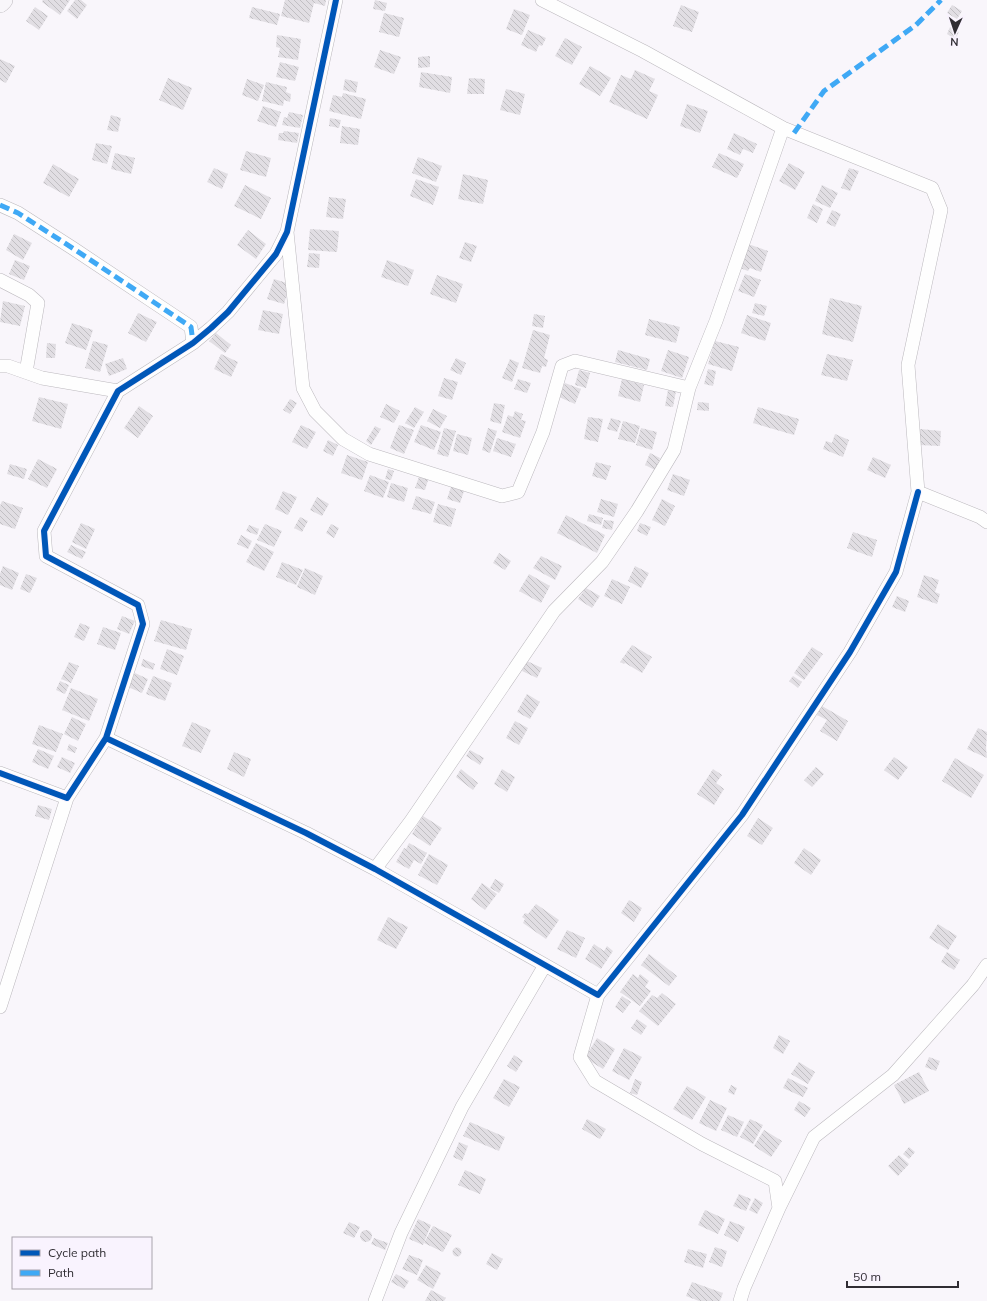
<svg xmlns="http://www.w3.org/2000/svg" width="987" height="1301" viewBox="0 0 987 1301" font-family="Mulish,sans-serif">
<defs>
<pattern id="building-back-hatch" width="6" height="6" patternUnits="userSpaceOnUse"><rect width="6" height="6" fill="#e1dee3"/><path d="M-1 5l2 2M0 0l6 6M5-1l2 2" fill="none" stroke="#c1bfc3"/></pattern>
</defs>
<rect width="100%" height="100%" fill="#f9f6fb"/>
<!-- building -->
<path fill="url(#building-back-hatch)" d="M43,0h27l-10,15 -18,-13z
M75,0h6l6,5 -10,14 -10,-8z
M285,0h41l-1,6 -11,-3 -5,20 -28,-7z
M375,0l12,3 -2,8 -12,-2z
M681,5l18,7 -7,20 -19,-6z
M952,5l10,6 -5,8 -10,-6z
M35,7l13,9 -9,14 -13,-9z
M252,7l28,7 -3,11 -28,-7z
M514,9l16,6 -8,20 -16,-6z
M384,13l20,5 -5,19 -20,-5z
M950,27l9,5 -4,7 -8,-5z
M528,30l18,8 -4,8 -3,-1 -3,7 -15,-7z
M277,35l24,4 -3,21 -20,-3 2,-9 -4,-1z
M565,38l17,9 -10,18 -17,-9z
M380,50l21,7 -7,17 -20,-7z
M430,56v11l-12,1v-11z
M0,59l15,7 -9,17 -6,-3z
M280,62l19,5 -4,14 -19,-4z
M590,66l21,12 -11,18 -21,-12z
M635,70l20,9 -6,12 9,4 -11,24 -38,-17 12,-27 10,4z
M421,72l31,5 -2,16 -31,-6z
M168,78l24,10 -9,22 -24,-10z
M469,78l16,1 -1,15h-17z
M247,79l17,6 -6,16 -16,-6z
M345,79l13,3 -2,11 -13,-3z
M266,82l21,5 -1,5 5,2 -1,8 -6,-2 -1,6 -21,-5z
M506,89l19,5 -5,21 -20,-5z
M343,93l23,6 -5,20 -32,-8 4,-16 9,2z
M687,104l21,7 -8,22 -20,-7z
M263,106l18,6 -5,15 -19,-6z
M289,112l14,3 -3,13 -18,-3 2,-8 3,1z
M111,115l10,3 -3,14 -11,-2z
M330,118l11,2 -2,8 -10,-2z
M342,126l18,3 -2,16 -18,-2z
M284,131l15,2 -2,10 -19,-3 1,-7h4z
M734,133l23,11 -4,9 -10,-4 -3,6 -13,-6z
M96,143l16,3 -5,18 -15,-4z
M246,151l25,7 -5,19 -26,-7z
M115,153l20,5 -4,16 -20,-5z
M719,153l25,11 -7,14 -25,-11z
M418,157l24,9 -6,16 -24,-9z
M789,163l16,9 -10,18 -16,-9z
M53,164l26,15 -10,18 -26,-14z
M214,168l14,6 -6,15 -15,-7z
M849,168l10,3 -9,20 -9,-3z
M463,174l25,6 -5,24 -25,-5z
M416,179l23,8 -6,18 -23,-9z
M245,185l26,13 -10,21 -27,-13z
M822,185l16,8 -8,15 -15,-7z
M329,197l17,2 -3,20 -17,-2z
M813,204l10,5 -6,14 -10,-5z
M832,210l9,4 -6,13 -9,-4z
M310,229l29,2 -2,21 -29,-2z
M248,230l18,14 -10,15 -19,-14z
M14,234l18,9 -9,17 -17,-10z
M465,242l12,4 -6,16 -12,-4z
M748,244l20,7 -7,21 -11,-4 -2,3 -8,-3z
M309,253l11,1 -1,14 -12,-1z
M15,260l15,6 -6,14 -15,-6z
M387,260l27,10 -6,16 -27,-9z
M745,274l16,6 -7,17 -16,-6z
M437,275l26,9 -7,19 -26,-9z
M274,279l16,5 -6,20 -17,-5z
M830,298l32,8 -9,36 -31,-8z
M3,301l22,5 -5,20 -20,-4z
M755,303l12,3 -3,10 -12,-3z
M263,310l20,4 -4,20 -21,-4z
M138,313l19,9 -11,20 -18,-9z
M534,314l11,2 -2,12 -11,-2z
M747,315l24,8 -6,18 -24,-8z
M649,319l31,8 -4,16 -31,-8z
M72,323l21,7 -7,20 -21,-7z
M533,330l17,5 -6,23 4,2 -2,7 -4,-1 -2,7 -18,-5z
M216,333l15,12 -6,8 -16,-12z
M93,341l15,4 -8,27 -15,-4z
M715,341l24,6 -7,24 -24,-7z
M47,343l9,1 -1,14h-9z
M618,350l32,9 -3,11 -32,-8z
M668,350l21,7 -7,21 -21,-7z
M221,354l17,8 -7,15 -17,-8z
M827,354l26,6 -6,21 -26,-6z
M123,358l4,11 -18,7 -4,-12z
M456,358l10,5 -5,12 -11,-5z
M510,359l9,4 -7,19 -10,-4z
M708,369l8,2 -3,15 -9,-2z
M579,370l11,3 -4,15 -11,-3z
M444,378l14,4 -6,18 -14,-4z
M518,379l13,4 -4,10 -13,-4z
M622,379l22,6 -4,17 -22,-6z
M565,383l16,6 -6,15 -16,-7z
M668,390l8,1 -3,16 -8,-1z
M39,397l29,7 -7,25 -29,-8z
M290,399l7,4 -7,11 -7,-4z
M698,402l11,1v8l-12,-1z
M494,403l11,2 -4,19 -11,-3z
M386,404l14,7 -6,12 -14,-6z
M139,406l14,10 -15,22 -14,-10z
M415,407l9,5 -10,16 -9,-5z
M758,407l41,12 -5,16 -41,-12z
M433,409l14,7 -7,12 -13,-7z
M515,411l8,3 -2,6 5,1 -6,17 -18,-6 6,-17 5,2z
M588,417l15,2 -5,23 -14,-3z
M611,418l10,3 -4,11 -10,-3z
M623,421l17,5 -5,17 -17,-4z
M301,425l15,7 -9,17 -15,-7z
M399,425l15,5 -10,24 -14,-6z
M421,425l20,7 -7,18 -20,-8z
M375,426l6,3 -10,16 -5,-4z
M444,428l12,3 -8,26 -11,-3z
M488,428l9,3 -7,22 -8,-3z
M641,428l16,4 -5,18 -16,-5z
M920,429l21,2 -1,15 -21,-1z
M457,434l15,4 -4,17 -15,-4z
M835,434l14,6 -6,17 -20,-8 3,-8 6,2z
M497,438l19,6 -5,13 -18,-6z
M328,440l10,5 -5,11 -10,-5z
M650,453l10,5 -5,12 -10,-5z
M347,455l21,7 -6,18 -21,-7z
M873,457l18,8 -6,13 -18,-8z
M38,459l19,10 -10,19 -19,-9z
M596,462l15,4 -5,14 -14,-4z
M10,464l17,5 -3,10 -17,-5z
M388,469l6,2 -3,9 -6,-1z
M420,474l9,3 -4,13 -10,-2z
M673,474l17,6 -6,16 -17,-6z
M370,475l19,7 -6,16 -19,-7z
M391,483l17,5 -4,14 -17,-5z
M452,484l13,4 -5,15 -13,-4z
M283,491l14,6 -9,18 -13,-6z
M416,496l19,6 -4,12 -19,-5z
M317,497l12,7 -7,12 -12,-6z
M601,499l17,5 -4,13 -17,-5z
M662,499l13,7 -10,20 -13,-6z
M2,501l21,7 -8,21 -15,-5v-18z
M438,504l18,5 -5,18 -18,-5z
M589,514l14,4 -2,7 -14,-4z
M566,515l39,20 -8,18 -40,-20z
M300,517l8,4 -6,11 -8,-4z
M604,520l10,1 -2,9 -10,-2z
M81,523l14,6 -9,20 -14,-7z
M640,523l11,4 -4,9 -10,-5z
M265,524l17,7 -8,16 -17,-7z
M331,524l8,4 -5,10 -8,-5z
M249,525l10,4 -2,6 -11,-4z
M853,532l24,8 -5,17 -25,-9z
M241,535l11,6 -4,8 -11,-5z
M256,543l18,9 -10,19 -18,-9z
M71,545l15,7 -4,7 -15,-7z
M499,553l12,8 -6,9 -12,-7z
M541,556l21,10 -7,14 -22,-12z
M282,562l21,8 -7,15 -20,-8z
M3,566l16,7 -7,17 -12,-5v-11z
M635,566l14,7 -8,15 -13,-7z
M305,568l18,8 -8,19 -18,-8z
M26,574l11,4 -7,15 -10,-4z
M529,574l21,12 -9,17 -22,-12z
M924,575l15,5 -4,12 5,2 -3,10 -20,-7z
M612,579l18,8 -8,17 -18,-8z
M586,588l14,8 -8,12 -14,-9z
M897,596l12,5 -4,11 -13,-5z
M122,616l13,5 -6,13 -12,-5z
M161,620l31,9 -6,21 -32,-9z
M80,623l10,4 -6,14 -10,-4z
M103,627l18,6 -6,17 -18,-6z
M632,645l20,12 -10,16 -17,-10 -1,1 -4,-2z
M812,647l11,7 -19,26 -10,-7z
M167,649l17,7 -7,19 -17,-6z
M143,659l12,5 -2,6 -12,-4z
M527,661l15,7 -5,10 -15,-7z
M69,662l10,4 -8,17 -10,-4z
M135,673l13,6 -6,14 -14,-6z
M153,676l19,7 -7,18 -19,-7z
M793,676l9,6 -4,6 -9,-7z
M60,681l9,4 -4,9 -9,-4z
M71,688l27,11 -9,22 -27,-11z
M527,694l13,8 -10,17 -13,-7z
M822,706l26,15 -11,20 -17,-10 7,-11 -10,-5z
M72,717l14,7 -8,17 -14,-7z
M515,721l13,7 -9,17 -13,-7z
M192,722l19,8 -10,23 -19,-7z
M39,725l24,9 -7,18 -24,-8z
M978,728l9,4 -1,16 1,10 -20,-9z
M69,744l8,4 -2,5 -8,-3z
M38,749l16,7 -6,13 -16,-7z
M470,750l14,8 -4,7 -14,-9z
M234,752l17,7 -7,18 -17,-8z
M62,757l13,6 -5,10 -13,-6z
M894,757l14,10 -10,13 -14,-10z
M955,758l29,17 -13,23 -29,-17z
M816,767l8,7 -12,13 -8,-7z
M461,769l17,14 -5,7 -17,-13z
M502,769l13,8 -8,15 -13,-8z
M713,769l9,6 -6,8 8,6 -10,16 -17,-11z
M38,805l14,4 -3,11 -14,-4z
M423,816l19,12 -12,18 -18,-12z
M758,818l15,10 -11,17 -15,-9z
M409,843l18,10 -6,11 -7,-4 -5,9 -13,-7 8,-14 2,1z
M804,848l17,12 -10,15 -17,-12z
M429,854l19,11 -11,20 -19,-10z
M495,879l9,5 -5,9 -9,-5z
M482,883l15,11 -12,16 -14,-11z
M629,900l13,8 -8,14 -13,-9z
M536,904l23,16 -13,19 -23,-16 2,-4 -3,-2 3,-4 3,1z
M388,917l20,10 -12,22 -19,-9z
M938,924l19,12 -9,14 -19,-12z
M567,930l18,8 -9,20 -19,-9z
M594,944l10,7 3,-5 6,5 -12,18 -16,-10z
M947,952l13,8 -6,10 -13,-8z
M649,954l28,22 -8,10 -28,-21z
M633,974l5,4 2,-4 9,7 -4,6 6,4 -11,15 -20,-14z
M662,993l14,11 -18,22 -19,-15 13,-16 5,3z
M622,996l9,6 -8,11 -8,-6z
M637,1019l10,7 -6,9 -10,-7z
M779,1035l11,6 -7,13 -10,-6z
M597,1038l18,11 -12,20 -18,-11z
M624,1048l18,9 -13,23 -17,-9z
M514,1055l9,6 -7,11 -9,-6z
M929,1057l11,4 -4,10 -11,-4z
M799,1062l16,10 -7,12 -17,-10z
M919,1072l10,19 -25,13 -10,-19z
M788,1078l20,10 -5,9 -20,-9z
M504,1079l16,8 -11,20 -16,-9z
M635,1079l7,3 -5,13 -7,-2z
M731,1085l6,3 -3,7 -6,-3z
M687,1086l19,11 -14,23 -19,-11z
M710,1100l17,8 -11,23 -17,-8z
M799,1101l12,7 -6,9 -11,-7z
M728,1115l16,7 -7,15 -16,-7z
M587,1119l19,10 -6,10 -18,-10z
M750,1119l13,6 -10,19 -13,-7z
M470,1122l35,15 -6,14 -36,-15z
M764,1130l18,11 -11,16 -17,-11z
M459,1142l9,4 -6,15 -9,-4z
M909,1147l6,5 -6,7 -6,-5z
M899,1155l10,9 -11,12 -10,-10z
M465,1170l21,9 -6,15 -22,-9z
M739,1194l12,5 -5,12 -13,-5z
M755,1198l8,5 -6,11 -8,-4z
M705,1210l20,9 -7,15 -20,-9z
M418,1219l13,6 -8,20 -14,-6z
M730,1221l15,6 -7,15 -14,-7z
M349,1222l11,5 -6,11 -11,-5z
M433,1226l19,9 -9,17 -19,-9z
M360 1236a6 6 0 1 1 12 0a6 6 0 1 1-12 0Z
M374,1238l14,5 -3,7 -14,-6z
M715,1247l12,4 -5,16 -13,-5z
M452.5 1252a4.5 4.5 0 1 1 9 0a4.5 4.5 0 1 1-9 0Z
M688,1249l19,5 -4,14 -19,-6z
M492,1253l11,6 -6,11 -11,-6z
M409,1255l14,5 -6,15 -15,-6z
M426,1265l15,8 -8,16 -16,-9z
M396,1274l13,7 -5,8 -13,-7z
M692,1282l31,11 -3,8h-21l-13,-5z
M431,1290l15,8 -2,3h-19z"/>
<g fill="none" stroke-linecap="round" stroke-linejoin="round">
<defs>
<path id="street" d="M542,0l101,51 140,77 149,60 9,22 -33,155 10,127 62,25 7,5
M0,205l18,8 56,36 117,78 2,16
M287,232l16,156 12,23 28,28 26,15 133,42 16,-4 25,-60 19,-66 13,-5 114,27
M0,280l29,15 9,8 -12,69
M0,366h8l34,12 76,13
M106,738l200,95 69,36 223,126 144,-180 108,-163 46,-80 22,-80
M0,773l67,25 39,-60 37,-114 -5,-19 -92,-49 -2,-25 74,-140 75,-48 18,-15 17,-16 48,-58 11,-22 49,-232
M375,869l36,-48 143,-210 48,-49 35,-51 37,-61 15,-62 27,-67 67,-193
M598,995l-18,62 15,24 107,63 73,37 4,27 -35,80 -4,13
M0,1007l67,-209
M779,1208l35,-71 79,-62 80,-90 14,-20
M375,1301l26,-68 61,-126 83,-142"/>
<path id="secondary" d="M0,3l3,-3"/>
</defs>
<!-- street casing -->
<use href="#street" stroke="#bcb9be" stroke-width="14"/>
<!-- secondary casing -->
<use href="#secondary" stroke="#bcb9be" stroke-width="20"/>
<!-- street -->
<use href="#street" stroke="#fefefe" stroke-width="13"/>
<!-- secondary -->
<use href="#secondary" stroke="#f8f6fa" stroke-width="19"/>
<!-- quiet -->
<path stroke="#3fa9f5" stroke-width="5" stroke-dasharray="10 5" stroke-linecap="butt" d="M794,133l30,-42 92,-66 25,-25
M0,205l18,8 56,36 117,78 2,16"/>
<defs>
<path id="cycleway" d="M106,738l200,95 69,36 223,126 144,-180 108,-163 46,-80 22,-80
M0,773l67,25 39,-60 37,-114 -5,-19 -92,-49 -2,-25 74,-140 75,-48 18,-15 17,-16 48,-58 11,-22 49,-232"/>
</defs>
<!-- cycleway casing -->
<use href="#cycleway" stroke="#f9f3fe" stroke-width="8"/>
<!-- cycleway -->
<use href="#cycleway" stroke="#0057b8" stroke-width="6"/>
</g>
<!-- legend -->
<rect x="12" y="1237" width="140" height="52" fill="#f9f3fe" stroke="#a9a4ad"/>
<rect x="20" y="1250" width="20" height="6" fill="#0057b8" stroke="#a9a4ad"/>
<text x="48" y="1257" font-size="12" fill="#302d33">Cycle path</text>
<rect x="20" y="1270" width="20" height="6" fill="#3fa9f5" stroke="#a9a4ad"/>
<text x="48" y="1277" font-size="12" fill="#302d33">Path</text>
<!-- north arrow -->
<g transform="translate(955 32) rotate(183)" stroke="#f9f3fe" stroke-width="3" paint-order="stroke">
<path d="M0-3L7 15L0 10L-7 15Z" fill="#302d33"/>
<text y="-6" font-size="11" font-weight="bold" text-anchor="middle" fill="#302d33">N</text>
</g>
<!-- scale -->
<path d="M847 1281v6h111v-6" fill="none" stroke="#302d33" stroke-width="2"/>
<text x="853" y="1281" font-size="12" fill="#302d33" stroke="#f9f3fe" stroke-width="3" paint-order="stroke">50 m</text>
</svg>
